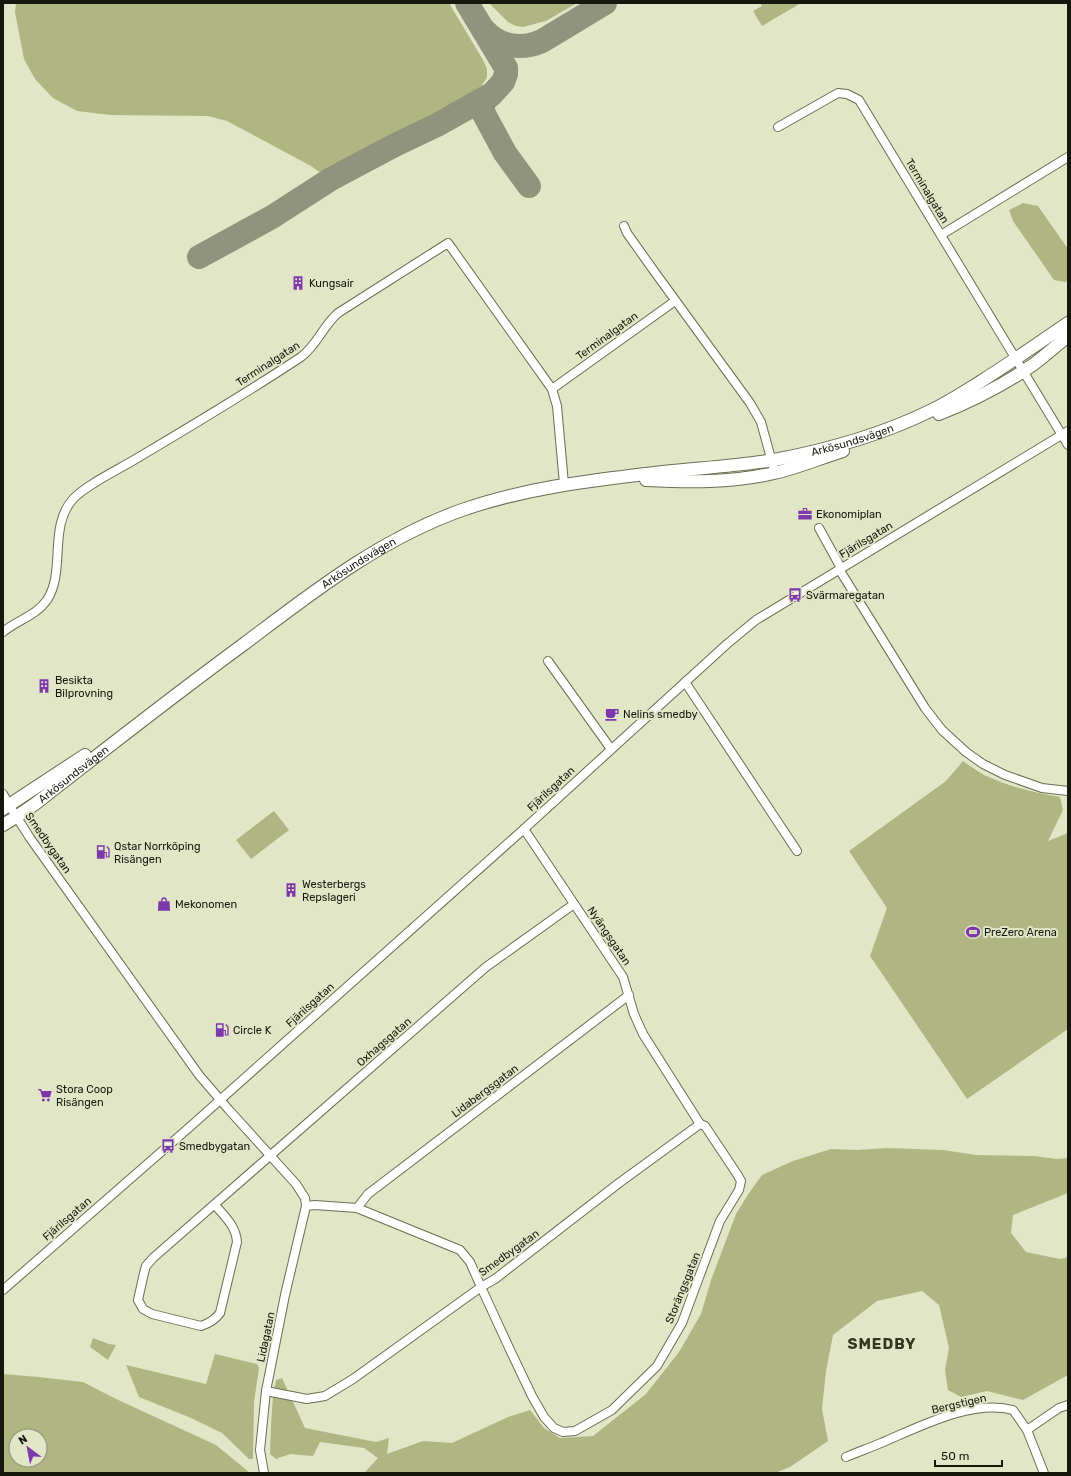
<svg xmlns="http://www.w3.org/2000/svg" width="1071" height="1476" viewBox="0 0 1071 1476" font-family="Rubik,sans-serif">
  <rect width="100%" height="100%" fill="#e1e6c7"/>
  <g fill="#b0b682" fill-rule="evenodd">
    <polygon points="16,3 449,3 483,60 487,69 487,77 481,87 431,118 324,175 311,166 227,121 208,116 110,115 77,111 53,98 35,79 24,59 15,12"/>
    <polygon points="489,3 577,3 546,21 523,27 516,26 508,22"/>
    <polygon points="760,3 801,3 762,26 753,11 762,6"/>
    <polygon points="1023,203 1038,206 1068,249 1068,281 1065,282 1054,280 1013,221 1009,210"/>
    <path d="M 963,761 C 970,766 977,771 984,775 C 1008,786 1034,793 1060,797 L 1063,810 L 1048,841 L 1068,833 L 1068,1029 L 967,1099 L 870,956 L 887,908 L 849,851 L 946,781 Z"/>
    <polygon points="274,811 289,830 251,859 236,840"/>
    <polygon points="887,1148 943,1150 976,1155 1034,1156 1057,1159 1068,1158 1068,1193 1013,1215 1011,1233 1026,1252 1060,1259 1068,1257 1068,1375 1023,1400 987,1391 961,1397 948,1390 945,1370 949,1348 939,1305 922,1291 877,1301 833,1335 826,1371 822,1409 828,1441 790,1467 775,1473 364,1473 378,1458 364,1448 320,1442 313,1456 290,1454 276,1459 270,1454 271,1424 273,1396 276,1380 282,1378 305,1428 376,1442 389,1438 387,1454 423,1441 452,1443 508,1417 530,1410 544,1428 560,1438 593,1436 646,1394 679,1352 701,1314 711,1280 736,1214 749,1193 762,1175 793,1161 831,1149 857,1150"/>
    <polygon points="93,1338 109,1344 116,1345 108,1360 90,1347"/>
    <polygon points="215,1354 257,1364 259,1368 254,1402 253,1459 249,1459 222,1433 191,1418 139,1397 126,1365 206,1384"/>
    <path d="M 3,1374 L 38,1377 L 83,1382 L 114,1398 L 216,1445 L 250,1473 L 3,1473 ZM 16,1436 L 40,1436 L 40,1460 L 16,1460 Z"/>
  </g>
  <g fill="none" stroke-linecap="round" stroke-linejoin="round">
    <g stroke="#90947d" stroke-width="24">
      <path d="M 485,31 C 500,47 522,50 542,41 L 605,3"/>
      <polyline points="490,96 486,99 482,106 484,114 505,153 529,186"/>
      <polyline points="199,257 272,217 331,179 395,145 437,125 492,94 503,82 506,74 506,68 467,3"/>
    </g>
    <defs>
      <g id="minor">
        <polyline points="778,127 838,93 847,94 859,100 1068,445"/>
        <polyline points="624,226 627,233 654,271 750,403 761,422 775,473"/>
        <polyline points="941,235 1068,157"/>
        <polyline points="552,389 675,301"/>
        <polyline points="819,528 841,568"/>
        <polyline points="839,569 925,708 942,730 966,752 983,764 1005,775 1042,788 1068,791"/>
        <path d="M 3,632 C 17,620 36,616 47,600 C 66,571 48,527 73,499 C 87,484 120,469 139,457 C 193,425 248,392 301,357 C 317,345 323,326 338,313 L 448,243 L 552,389 L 557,406 L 564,484"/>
        <polyline points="548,661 611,749"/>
        <polyline points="685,682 797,851"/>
        <polyline points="3,794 9,805 30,838 199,1075 229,1110 296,1184 305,1198 306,1206 285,1295 266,1391 260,1450 264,1473"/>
        <polyline points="524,829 623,977 634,1014 643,1034 700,1124"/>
        <path d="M 215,1205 C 225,1217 236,1226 237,1242 L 220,1313 C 215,1320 210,1323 201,1326 L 152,1314 L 143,1309 L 138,1300 L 144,1273 L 146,1266 L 153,1258 L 486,967 L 574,904"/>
        <polyline points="306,1206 315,1205 357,1208 460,1250 470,1262 481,1287 495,1279 619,1183 700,1124"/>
        <polyline points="357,1208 368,1194 629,995"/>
        <polyline points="3,1290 192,1125 524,829 727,644 756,620 1068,431"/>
        <polyline points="266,1391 307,1399 325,1396 353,1379 481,1287 511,1352 532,1396 544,1417 554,1428 563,1432 575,1431 612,1410 657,1366 682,1323 720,1221 739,1190 741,1181 737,1174 705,1126 700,1124"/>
        <polyline points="1027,1430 1059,1408 1068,1405"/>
        <path d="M 846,1457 C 858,1452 869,1448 881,1443 C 919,1427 971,1399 1013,1410 L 1027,1430 L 1044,1473"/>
      </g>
      <g id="secondary">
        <path d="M 939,414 C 972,401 1005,384 1034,364 C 1046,355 1057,345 1068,336"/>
        <path d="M 646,480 C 688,482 732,483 774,473 C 797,468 820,458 843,451"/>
        <polyline points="3,809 85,755"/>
        <path id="s1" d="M 3,825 L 16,817 L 35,804 C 104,750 173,696 244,644 C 313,592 380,539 462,510 C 528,487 595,480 663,472 C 700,468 737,466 774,460 C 827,450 881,435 930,411 C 947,403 964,392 980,382 C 1010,363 1039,343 1068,323"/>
      </g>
    </defs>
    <use href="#minor" stroke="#6a6e52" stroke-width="10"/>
    <use href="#secondary" stroke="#6a6e52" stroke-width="14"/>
    <use href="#minor" stroke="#fff" stroke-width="8"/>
    <use href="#secondary" stroke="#fff" stroke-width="12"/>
  </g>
  <defs>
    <symbol id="building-bare" viewBox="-9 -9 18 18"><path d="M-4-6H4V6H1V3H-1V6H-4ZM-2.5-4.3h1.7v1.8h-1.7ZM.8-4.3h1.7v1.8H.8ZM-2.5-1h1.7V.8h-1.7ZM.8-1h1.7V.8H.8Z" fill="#7d38ac" stroke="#e1e6c7" stroke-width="2.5" paint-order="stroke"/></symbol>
    <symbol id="office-bare" viewBox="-9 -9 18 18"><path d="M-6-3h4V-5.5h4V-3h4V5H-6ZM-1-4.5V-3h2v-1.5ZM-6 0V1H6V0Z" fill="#7d38ac" stroke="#e1e6c7" stroke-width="2.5" paint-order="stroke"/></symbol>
    <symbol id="bus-bare" viewBox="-9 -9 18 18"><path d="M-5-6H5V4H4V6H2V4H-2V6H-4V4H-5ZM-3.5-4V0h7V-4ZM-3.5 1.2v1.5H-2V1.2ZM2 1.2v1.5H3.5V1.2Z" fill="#7d38ac" stroke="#e1e6c7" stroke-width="2.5" paint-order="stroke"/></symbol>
    <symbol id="cafe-bare" viewBox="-9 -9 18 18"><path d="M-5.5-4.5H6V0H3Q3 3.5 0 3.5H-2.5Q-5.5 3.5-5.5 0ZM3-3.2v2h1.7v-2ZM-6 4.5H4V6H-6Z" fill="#7d38ac" stroke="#e1e6c7" stroke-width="2.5" paint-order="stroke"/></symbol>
    <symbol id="fuel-bare" viewBox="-9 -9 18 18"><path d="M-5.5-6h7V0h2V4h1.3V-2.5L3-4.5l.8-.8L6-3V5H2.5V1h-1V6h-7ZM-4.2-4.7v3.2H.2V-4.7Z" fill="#7d38ac" stroke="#e1e6c7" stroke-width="2.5" paint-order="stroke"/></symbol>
    <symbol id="shop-bare" viewBox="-9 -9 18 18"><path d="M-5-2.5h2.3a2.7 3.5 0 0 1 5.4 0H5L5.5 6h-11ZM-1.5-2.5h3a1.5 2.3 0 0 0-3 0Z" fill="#7d38ac" stroke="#e1e6c7" stroke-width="2.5" paint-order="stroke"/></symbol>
    <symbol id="stadium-bare" viewBox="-9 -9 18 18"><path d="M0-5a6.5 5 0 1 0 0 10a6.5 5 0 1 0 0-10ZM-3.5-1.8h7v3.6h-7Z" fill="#7d38ac" stroke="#e1e6c7" stroke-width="2.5" paint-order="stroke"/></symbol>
    <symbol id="supermarket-bare" viewBox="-9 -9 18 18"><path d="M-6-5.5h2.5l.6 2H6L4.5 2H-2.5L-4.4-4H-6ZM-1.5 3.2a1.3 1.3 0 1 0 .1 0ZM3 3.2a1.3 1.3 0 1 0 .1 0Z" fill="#7d38ac" stroke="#e1e6c7" stroke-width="2.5" paint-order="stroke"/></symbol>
  </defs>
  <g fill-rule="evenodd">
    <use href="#building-bare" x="288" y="273" width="20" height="20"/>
    <use href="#office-bare" x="795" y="504" width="20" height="20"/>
    <use href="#bus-bare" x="785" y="585" width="20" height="20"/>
    <use href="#building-bare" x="34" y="676" width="20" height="20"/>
    <use href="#cafe-bare" x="602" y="704" width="20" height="20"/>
    <use href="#fuel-bare" x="93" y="842" width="20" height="20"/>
    <use href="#building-bare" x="281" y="880" width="20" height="20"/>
    <use href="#shop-bare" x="154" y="894" width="20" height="20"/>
    <use href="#stadium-bare" x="963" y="922" width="20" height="20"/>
    <use href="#fuel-bare" x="212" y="1020" width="20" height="20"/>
    <use href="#supermarket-bare" x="35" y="1085" width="20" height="20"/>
    <use href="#bus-bare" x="158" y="1136" width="20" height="20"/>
  </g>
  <g text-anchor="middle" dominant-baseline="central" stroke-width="4" stroke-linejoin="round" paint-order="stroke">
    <g font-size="11" fill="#17180d" stroke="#e1e6c7">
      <text transform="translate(927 191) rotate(59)">Terminalgatan</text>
      <text transform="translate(607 336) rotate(-36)">Terminalgatan</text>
      <text transform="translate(268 364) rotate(-33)">Terminalgatan</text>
      <text stroke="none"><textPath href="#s1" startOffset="956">Arkösundsvägen</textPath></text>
      <text transform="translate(866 540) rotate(-31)">Fjärilsgatan</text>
      <text stroke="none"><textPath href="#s1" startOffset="442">Arkösundsvägen</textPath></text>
      <text stroke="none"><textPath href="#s1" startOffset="87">Arkösundsvägen</textPath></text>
      <text transform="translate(551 789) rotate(-43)">Fjärilsgatan</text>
      <text transform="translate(48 843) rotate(55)">Smedbygatan</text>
      <text transform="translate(609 936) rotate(56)">Nyängsgatan</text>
      <text transform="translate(310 1005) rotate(-42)">Fjärilsgatan</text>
      <text transform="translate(384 1042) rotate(-41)">Oxhagsgatan</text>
      <text transform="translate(485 1091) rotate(-37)">Lidabergsgatan</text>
      <text transform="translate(67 1219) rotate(-41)">Fjärilsgatan</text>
      <text transform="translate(509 1253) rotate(-36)">Smedbygatan</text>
      <text transform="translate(683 1288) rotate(-68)">Storängsgatan</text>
      <text transform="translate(266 1337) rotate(-78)">Lidagatan</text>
      <text transform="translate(959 1404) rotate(-13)">Bergstigen</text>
    </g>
    <g font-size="11" fill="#17180d" stroke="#e1e6c7" text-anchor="start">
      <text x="309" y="283">Kungsair</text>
      <text x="816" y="514">Ekonomiplan</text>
      <text x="806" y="595">Svärmaregatan</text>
      <text x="55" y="680">Besikta<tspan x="55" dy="13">Bilprovning</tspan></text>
      <text x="623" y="714">Nelins smedby</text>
      <text x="114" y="846">Qstar Norrköping<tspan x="114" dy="13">Risängen</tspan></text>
      <text x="302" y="884">Westerbergs<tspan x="302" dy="13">Repslageri</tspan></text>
      <text x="175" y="904">Mekonomen</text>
      <text x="984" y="932">PreZero Arena</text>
      <text x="233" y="1030">Circle K</text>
      <text x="56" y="1089">Stora Coop<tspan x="56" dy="13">Risängen</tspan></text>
      <text x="179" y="1146">Smedbygatan</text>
    </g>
    <g font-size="15" font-weight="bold" letter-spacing="1" fill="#34371e" stroke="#e1e6c7">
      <text x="882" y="1344">SMEDBY</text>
    </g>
  </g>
  <rect width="1071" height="1476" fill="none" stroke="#17180d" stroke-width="8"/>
  <g transform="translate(28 1448) rotate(328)"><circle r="19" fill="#e1e6c7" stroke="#90947d"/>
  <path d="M0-3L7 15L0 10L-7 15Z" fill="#7d38ac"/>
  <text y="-6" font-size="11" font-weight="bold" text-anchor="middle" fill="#17180d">N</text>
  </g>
  <path d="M935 1460v6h67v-6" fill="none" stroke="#17180d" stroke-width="2"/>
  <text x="941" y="1460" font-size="12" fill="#17180d" stroke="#e1e6c7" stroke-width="3" paint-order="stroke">50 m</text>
</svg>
